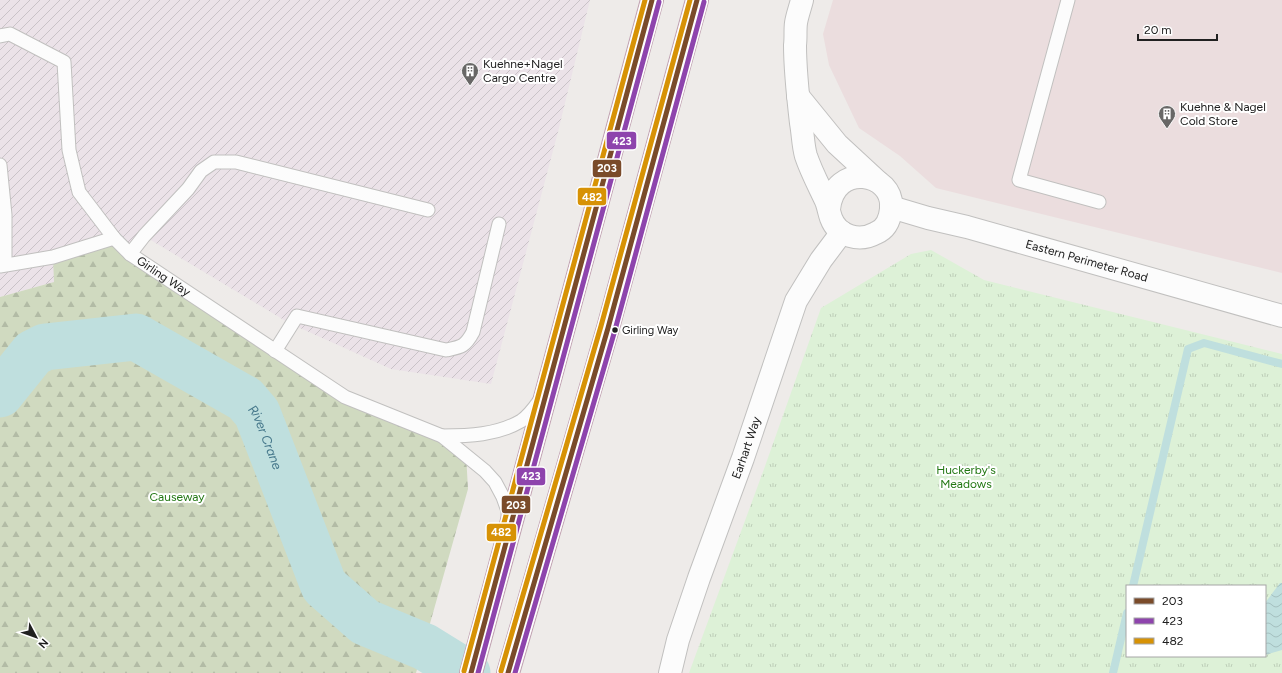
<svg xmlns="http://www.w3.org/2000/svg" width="1282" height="673" viewBox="0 0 1282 673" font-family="Figtree,sans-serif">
  <defs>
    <pattern id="industrial-furrows" width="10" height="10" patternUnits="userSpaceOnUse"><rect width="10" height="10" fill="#ebe2e8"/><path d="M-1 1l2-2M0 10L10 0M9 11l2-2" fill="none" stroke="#c9c2c7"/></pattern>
    <pattern id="forest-firs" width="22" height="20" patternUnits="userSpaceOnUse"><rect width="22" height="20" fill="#d0dac0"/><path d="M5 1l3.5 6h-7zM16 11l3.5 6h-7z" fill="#b2bba5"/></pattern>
    <pattern id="park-tufts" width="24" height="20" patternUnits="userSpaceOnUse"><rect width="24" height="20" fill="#ddf1d7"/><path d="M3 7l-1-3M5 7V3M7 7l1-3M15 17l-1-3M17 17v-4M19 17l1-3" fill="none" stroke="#bdceb8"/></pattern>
    <pattern id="water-waves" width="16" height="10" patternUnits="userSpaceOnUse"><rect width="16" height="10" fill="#bfdfde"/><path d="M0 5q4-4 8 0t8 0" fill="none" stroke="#a4bfbe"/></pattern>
  </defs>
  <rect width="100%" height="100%" fill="#eeebe9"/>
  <polygon fill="#ebddde" points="833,0 1282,0 1282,273 936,188 900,156 859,128 829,65 823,34"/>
  <polygon fill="url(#industrial-furrows)" points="0,0 590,0 558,132 491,384 391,369 289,323 144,236 130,254 54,282 0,297"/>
  <polygon fill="url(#forest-firs)" points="114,238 345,397 466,454 468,489 416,673 0,673 0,297 54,282 53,257"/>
  <path fill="url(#park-tufts)" fill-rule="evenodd" d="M 931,250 L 984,280 L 1282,354 L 1282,673 L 689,673 L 764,469 L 821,308 L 911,254 ZM 1127,586 L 1265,586 L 1265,656 L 1127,656 Z"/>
  <polygon fill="url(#water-waves)" points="1280,583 1282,583 1282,650 1265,655 1265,603"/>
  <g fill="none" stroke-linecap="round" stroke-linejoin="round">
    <g stroke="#bfdfde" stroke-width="8">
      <polyline points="1133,586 1188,349 1204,343 1282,364"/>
      <polyline points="1113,673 1127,613"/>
    </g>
    <path stroke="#bfdfde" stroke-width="47" id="s1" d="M 0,394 L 33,353 L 45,347 L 136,337 L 245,399 L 257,413 L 324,586 L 365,622 L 425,647 L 467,673"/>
    <defs>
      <g id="lane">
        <polyline points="1068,0 1019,180 1099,202"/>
        <path id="s2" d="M 0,36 L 10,34 L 64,62 L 69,150 L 79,192 L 114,238 L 130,254 L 345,397 L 442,436 L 485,471 L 495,482 L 503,497 L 508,511 L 508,520"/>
        <polyline points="0,165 5,215 5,264"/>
        <polyline points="130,254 144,236 188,189 201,171 214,162 236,162 428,210"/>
        <polyline points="0,266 53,257 114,238"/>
        <path d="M 275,351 L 297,316 L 446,350 C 461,347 465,347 473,332 L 499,224"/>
        <path d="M 442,436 C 469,436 497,435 521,421 C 529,416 535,407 540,400"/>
      </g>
      <g id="street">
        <path d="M 802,0 C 800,8 797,16 796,23 C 795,30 796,38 795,45 C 795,71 798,97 801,123 C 803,134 803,146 806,156 C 811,171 819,186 826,201 C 828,206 829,212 831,218 C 838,237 860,242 876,233 C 886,229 890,219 891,209 C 895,172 834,161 829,209"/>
        <polyline points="798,96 837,144 877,181"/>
        <path id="s3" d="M 891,207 L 928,218 L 967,227 L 1282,316"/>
        <path id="s4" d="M 670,673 L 678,640 L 699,578 L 743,458 L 796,301 L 821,260 L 842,232"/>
      </g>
      <g id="highway">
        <polyline points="471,673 652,0"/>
        <polyline points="508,673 608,328 697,0"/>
      </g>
    </defs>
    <use href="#lane" stroke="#c1c0bf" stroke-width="15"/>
    <use href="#street" stroke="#c1c0bf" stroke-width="24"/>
    <use href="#highway" stroke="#c1a2b2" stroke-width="24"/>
    <use href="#lane" stroke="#fcfcfc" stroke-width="13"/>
    <use href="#street" stroke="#fcfcfc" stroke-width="22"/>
    <use href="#highway" stroke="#eae1e4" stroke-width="22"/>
    <defs>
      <g id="bus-1">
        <polyline points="471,673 652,0"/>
        <polyline points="508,673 608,328 697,0"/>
      </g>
      <g id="bus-2">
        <polyline points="478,673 659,2"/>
        <polyline points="515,673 615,330 704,2"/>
      </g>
      <g id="bus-3">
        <polyline points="464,671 645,0"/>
        <polyline points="501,671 601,326 690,0"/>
      </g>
    </defs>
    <use href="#bus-1" stroke="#fff" stroke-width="8"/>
    <use href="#bus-2" stroke="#fff" stroke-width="8"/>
    <use href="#bus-3" stroke="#fff" stroke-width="8"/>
    <use href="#bus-1" stroke="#7a4b2a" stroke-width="5"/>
    <use href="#bus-2" stroke="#8e44ad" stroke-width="5"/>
    <use href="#bus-3" stroke="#d79205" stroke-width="5"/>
  </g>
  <defs>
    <symbol id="building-pin" viewBox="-11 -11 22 30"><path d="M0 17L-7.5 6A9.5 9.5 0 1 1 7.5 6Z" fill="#686766" stroke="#fff"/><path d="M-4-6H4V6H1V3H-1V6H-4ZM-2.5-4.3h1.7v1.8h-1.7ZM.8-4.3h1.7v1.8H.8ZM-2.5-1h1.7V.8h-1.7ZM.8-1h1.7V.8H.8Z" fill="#fff"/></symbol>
  </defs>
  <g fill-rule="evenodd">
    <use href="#building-pin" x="460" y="61" width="20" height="27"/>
    <use href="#building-pin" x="1157" y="104" width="20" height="27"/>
  </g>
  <circle fill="#202020" stroke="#fff" stroke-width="1.5" cx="615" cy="330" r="3.5"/>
  <g text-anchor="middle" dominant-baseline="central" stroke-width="4" stroke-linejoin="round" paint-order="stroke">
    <g font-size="11" fill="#202020" stroke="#fff" text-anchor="start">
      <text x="622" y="330">Girling Way</text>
    </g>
    <g font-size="12" fill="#202020" stroke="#fff" text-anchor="start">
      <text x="483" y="64">Kuehne+Nagel<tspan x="483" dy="14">Cargo Centre</tspan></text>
      <text x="1180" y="107">Kuehne &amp; Nagel<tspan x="1180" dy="14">Cold Store</tspan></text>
    </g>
    <g font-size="12" fill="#202020" stroke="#fff">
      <text stroke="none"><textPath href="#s3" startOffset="203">Eastern Perimeter Road</textPath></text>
      <text stroke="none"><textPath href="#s2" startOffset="323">Girling Way</textPath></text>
      <text stroke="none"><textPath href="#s4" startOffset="238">Earhart Way</textPath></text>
    </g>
    <g font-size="12" fill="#237814" stroke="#fff">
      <text x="966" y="470">Huckerby's<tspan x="966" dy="14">Meadows</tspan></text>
      <text x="177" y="497">Causeway</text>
    </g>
    <g font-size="13" font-style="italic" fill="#46788b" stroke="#fff">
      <text stroke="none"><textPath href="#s1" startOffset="327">River Crane</textPath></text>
    </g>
  </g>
  <g stroke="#fff" stroke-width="1.5">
    <rect x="606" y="131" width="31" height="19" rx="4" fill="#8e44ad"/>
    <rect x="592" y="159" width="30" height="19" rx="4" fill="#7a4b2a"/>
    <rect x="577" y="187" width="30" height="19" rx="4" fill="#d79205"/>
    <rect x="516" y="467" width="30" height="19" rx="4" fill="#8e44ad"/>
    <rect x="501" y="495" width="30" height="19" rx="4" fill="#7a4b2a"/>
    <rect x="486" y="523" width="31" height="19" rx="4" fill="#d79205"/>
  </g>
  <g font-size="11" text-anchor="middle" font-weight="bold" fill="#fff">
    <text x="622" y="145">423</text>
    <text x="607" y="172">203</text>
    <text x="592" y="201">482</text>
    <text x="531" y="480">423</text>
    <text x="516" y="509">203</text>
    <text x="501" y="536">482</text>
  </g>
  <rect x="1126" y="585" width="140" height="72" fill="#ffffff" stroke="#a6a6a6"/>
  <rect x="1134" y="598" width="20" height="6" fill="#7a4b2a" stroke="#a6a6a6"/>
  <text x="1162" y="605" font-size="12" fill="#202020">203</text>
  <rect x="1134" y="618" width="20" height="6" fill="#8e44ad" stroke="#a6a6a6"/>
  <text x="1162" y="625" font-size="12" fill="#202020">423</text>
  <rect x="1134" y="638" width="20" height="6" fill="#d79205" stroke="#a6a6a6"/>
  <text x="1162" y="645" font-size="12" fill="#202020">482</text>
  <g transform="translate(36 637) rotate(131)" stroke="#ffffff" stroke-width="3" paint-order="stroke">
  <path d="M0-3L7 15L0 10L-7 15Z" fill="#202020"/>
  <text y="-6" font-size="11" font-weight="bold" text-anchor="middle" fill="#202020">N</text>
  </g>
  <path d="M1138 34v6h79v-6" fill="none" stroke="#202020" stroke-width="2"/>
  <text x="1144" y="34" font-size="12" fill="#202020" stroke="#ffffff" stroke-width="3" paint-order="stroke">20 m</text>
</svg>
